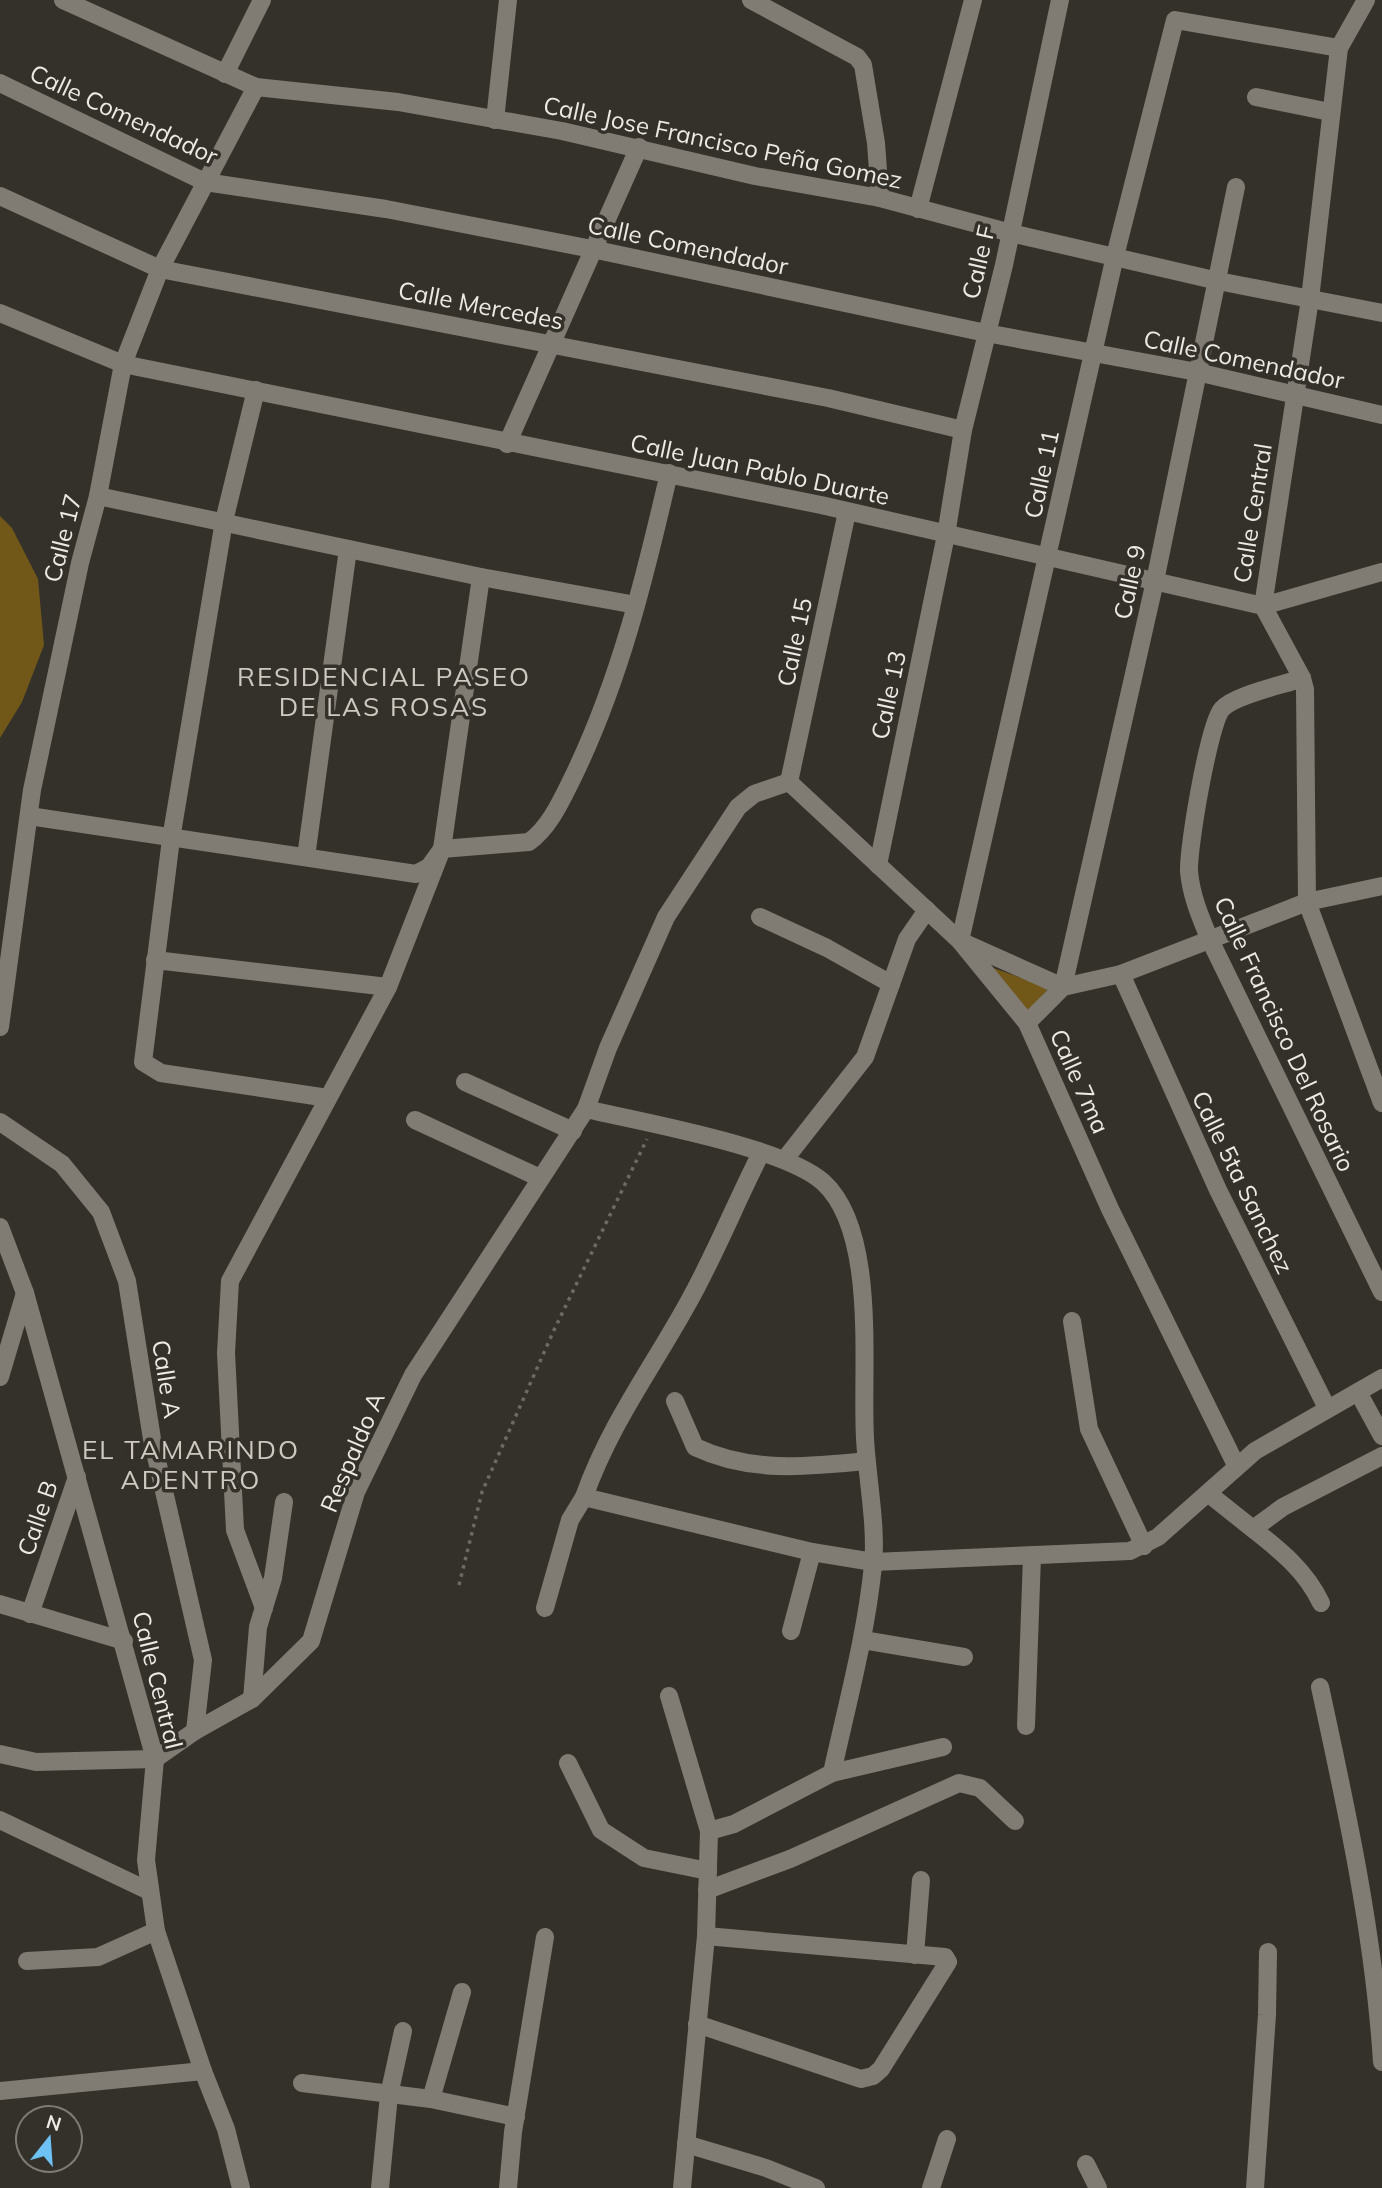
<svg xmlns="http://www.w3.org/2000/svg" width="1382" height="2188" viewBox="0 0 1382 2188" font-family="Mulish,sans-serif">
  <rect width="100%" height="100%" fill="#34312a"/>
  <g fill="#725818">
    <polygon points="0,516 12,528 38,579 44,645 22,702 0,738"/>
    <polygon points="985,965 1049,988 1028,1011"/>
  </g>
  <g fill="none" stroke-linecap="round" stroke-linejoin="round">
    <polyline stroke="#6d6a64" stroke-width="3.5" stroke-dasharray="3.5 5" stroke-linecap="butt" points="459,1585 482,1492 554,1330 647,1139"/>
    <g stroke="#807c74" stroke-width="18">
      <polyline points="63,0 256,87 398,102 562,131 755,176 880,198 1011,233 1218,281 1382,313"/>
      <polyline points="751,0 857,57 863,65 876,143 880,198"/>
      <polyline points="1366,0 1339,48 1310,299 1263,606 1302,678 1305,689 1307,902 1382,1103"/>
      <polyline points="225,74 262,0"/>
      <polyline points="0,83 205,182 386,209 592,249 986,333 1197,372 1382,415"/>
      <polyline points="1256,97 1330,112"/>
      <polyline points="495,120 508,0"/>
      <polyline points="1236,187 1155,581 1063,987 960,941 1115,256 1175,20 1339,48"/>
      <polyline points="0,196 160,269 828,398 963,430"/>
      <polyline points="918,209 973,0"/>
      <polyline points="0,313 123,364 821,505 1263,606 1382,572"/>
      <polyline points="256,390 224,521 171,839 143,1062 161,1073 328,1098"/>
      <polyline points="507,444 639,147"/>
      <polyline points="98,496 481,577 636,605"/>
      <path d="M 1302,678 C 1284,685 1234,695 1222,709 C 1209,723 1188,848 1189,871 C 1191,895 1200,916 1209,938 L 1382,1292"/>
      <polyline points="789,782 960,941 1027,1023 1110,1209 1236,1465"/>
      <polyline points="789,782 847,512"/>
      <path d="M 29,816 L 416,874 L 429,867 L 442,849 L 529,842 C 550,827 562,799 573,777 C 620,680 645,577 669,473"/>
      <polyline points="306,857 348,549"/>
      <polyline points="878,865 946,535 963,430 1004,265 1060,0"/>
      <polyline points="760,917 827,948 891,984 907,939 927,910"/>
      <polyline points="155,960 388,987"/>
      <polyline points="1121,974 1218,1190 1327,1408"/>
      <polyline points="1027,1023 1063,987 1121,974 1307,902 1382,886"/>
      <polyline points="0,1027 32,790 80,563 98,496 123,364 160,269 256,87"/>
      <polyline points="465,1082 573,1131"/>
      <path d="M 586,1109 C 642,1122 784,1147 823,1182 C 878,1232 861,1369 865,1438 C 867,1478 877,1526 873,1565 C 866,1636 847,1704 832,1773 L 734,1824 L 709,1831 L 706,1936 L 682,2188"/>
      <polyline points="415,1120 540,1178"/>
      <polyline points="0,1122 62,1164 101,1212 127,1281 152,1439 203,1660 195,1731"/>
      <polyline points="785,1159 865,1057 891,984"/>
      <polyline points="0,1227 25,1293 155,1759 146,1860 156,1931 203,2071 226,2129 241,2188"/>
      <polyline points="1072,1321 1089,1429 1144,1546"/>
      <polyline points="0,1377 25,1293"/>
      <polyline points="1358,1392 1382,1436"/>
      <path d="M 675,1401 L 695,1447 C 750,1473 807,1467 866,1461"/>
      <polyline points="1209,1494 1253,1529 1283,1507 1382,1456"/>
      <path d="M 584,1497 C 610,1424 651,1370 688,1303 C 715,1255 736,1202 761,1153"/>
      <path d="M 1253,1529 C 1281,1551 1306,1571 1321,1603"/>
      <polyline points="0,1604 124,1641"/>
      <polyline points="264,1608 235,1530 226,1353 230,1281 388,987 442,849 481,577"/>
      <polyline points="545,1608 570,1520 584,1497 812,1552"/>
      <polyline points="30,1614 77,1477"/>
      <polyline points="791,1631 812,1552 873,1562 1130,1551 1158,1537 1255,1451 1382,1378"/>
      <polyline points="863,1640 964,1657"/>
      <path d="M 1320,1687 C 1347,1811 1374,1935 1382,2062"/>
      <polyline points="669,1696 709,1831"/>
      <polyline points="252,1699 258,1627 273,1578 284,1502"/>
      <polyline points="1026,1726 1032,1556"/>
      <polyline points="0,1754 36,1762 155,1759 195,1731 252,1699 311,1641 356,1492 413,1375 586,1109 608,1048 666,917 738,807 754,794 789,782"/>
      <polyline points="568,1763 601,1830 644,1858 708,1871"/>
      <polyline points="832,1773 943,1747"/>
      <polyline points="0,1820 149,1891"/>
      <polyline points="707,1890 790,1859 959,1783 980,1788 1015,1821"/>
      <polyline points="915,1955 921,1880"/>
      <polyline points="27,1961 98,1957 156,1931"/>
      <polyline points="697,2024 861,2079 873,2076 881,2069 948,1962 945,1957 706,1936"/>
      <polyline points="302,2083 431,2099 516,2117"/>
      <polyline points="0,2091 203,2071"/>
      <polyline points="431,2099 462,1992"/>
      <polyline points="686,2144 766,2168 816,2188"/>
      <polyline points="1086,2164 1098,2188"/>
      <polyline points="380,2188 389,2095 403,2031"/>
      <polyline points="508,2188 513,2132 545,1937"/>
      <polyline points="931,2188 947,2139"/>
      <polyline points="1255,2188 1267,2015 1268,1952"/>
    </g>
  </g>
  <g text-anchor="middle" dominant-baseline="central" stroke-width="7" stroke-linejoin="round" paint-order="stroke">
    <g font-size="24" fill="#eceae5" stroke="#34312a">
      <text transform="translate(124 114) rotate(25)">Calle Comendador</text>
      <text transform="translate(723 142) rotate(12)">Calle Jose Francisco Peña Gomez</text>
      <text transform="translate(688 245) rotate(12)">Calle Comendador</text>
      <text transform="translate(978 262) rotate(-77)">Calle F</text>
      <text transform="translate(481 305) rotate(11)">Calle Mercedes</text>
      <text transform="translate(1244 359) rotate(12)">Calle Comendador</text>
      <text transform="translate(760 469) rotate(12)">Calle Juan Pablo Duarte</text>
      <text transform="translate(1041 474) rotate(-78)">Calle 11</text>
      <text transform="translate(1252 513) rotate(-81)">Calle Central</text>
      <text transform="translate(62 538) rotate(-76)">Calle 17</text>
      <text transform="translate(1129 582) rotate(-78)">Calle 9</text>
      <text transform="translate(794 642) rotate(-78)">Calle 15</text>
      <text transform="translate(888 695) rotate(-78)">Calle 13</text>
      <text transform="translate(1285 1034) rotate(65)">Calle Francisco Del Rosario</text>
      <text transform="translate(1080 1081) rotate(66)">Calle 7ma</text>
      <text transform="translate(1243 1182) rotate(64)">Calle 5ta Sanchez</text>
      <text transform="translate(167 1379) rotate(81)">Calle A</text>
      <text transform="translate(352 1452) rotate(-67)">Respaldo A</text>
      <text transform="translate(37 1518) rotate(-71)">Calle B</text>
      <text transform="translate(158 1680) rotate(76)">Calle Central</text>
    </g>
    <g font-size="26" letter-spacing="2" fill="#cdc9c0" stroke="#34312a">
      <text x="384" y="676">RESIDENCIAL PASEO<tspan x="384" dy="30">DE LAS ROSAS</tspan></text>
      <text x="191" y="1449">EL TAMARINDO<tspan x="191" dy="30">ADENTRO</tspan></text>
    </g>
  </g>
  <g transform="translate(49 2139) rotate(17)"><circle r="33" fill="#34312a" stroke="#7e7b75" stroke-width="2"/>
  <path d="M0-5L12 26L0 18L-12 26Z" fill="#6dc2f3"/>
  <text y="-10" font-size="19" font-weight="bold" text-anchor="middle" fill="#eceae5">N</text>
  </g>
</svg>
